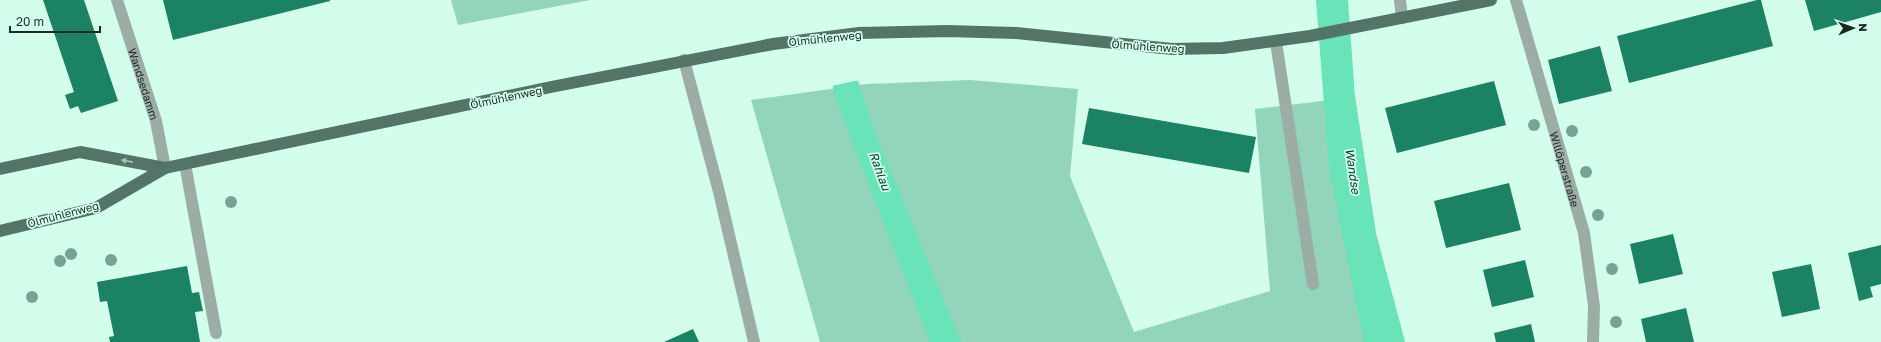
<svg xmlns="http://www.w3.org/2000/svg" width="1881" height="342" viewBox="0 0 1881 342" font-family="'Golos Text',sans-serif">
  <rect width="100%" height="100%" fill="#d4feec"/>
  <g fill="#92d5ba">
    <polygon points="451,0 590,0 458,25"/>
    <polygon points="970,80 1078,89 1070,176 1134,332 1270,291 1255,109 1355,97 1376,234 1405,342 820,342 751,100 867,84"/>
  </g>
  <g fill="#69e4b9">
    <polygon points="810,0 832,0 875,133 961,342 930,342 837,103"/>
    <polygon points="1316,0 1348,0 1355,97 1376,234 1405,342 1364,342 1329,169"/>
  </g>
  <polygon fill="#d4feec" points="808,0 834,0 860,80 831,86"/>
  <g fill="#1b8263">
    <polygon points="43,0 84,0 118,101 81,113 78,106 70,109 65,95 74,92"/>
    <polygon points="163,0 330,0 330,1 173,40"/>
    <polygon points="1757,0 1761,0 1773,46 1629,83 1617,36"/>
    <polygon points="1805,0 1881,0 1881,12 1814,31"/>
    <polygon points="1600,46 1612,91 1559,104 1548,60"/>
    <polygon points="1494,81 1506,125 1397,153 1385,108"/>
    <polygon points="1089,108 1256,137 1249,173 1082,144"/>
    <polygon points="1509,183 1521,230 1446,248 1434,201"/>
    <polygon points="1673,234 1683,274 1639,284 1630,244"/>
    <polygon points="1881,245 1881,284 1870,287 1873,297 1859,301 1848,253"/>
    <polygon points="1525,260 1534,297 1492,307 1483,270"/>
    <polygon points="1811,264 1820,309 1782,317 1772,272"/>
    <polygon points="187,266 192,293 199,292 203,311 195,312 200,342 110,342 109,337 114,336 107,301 100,302 97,282"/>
    <polygon points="1686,308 1694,342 1646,342 1641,319"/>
    <polygon points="1531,324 1535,342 1496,342 1494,333"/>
    <polygon points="693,329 699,342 664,342"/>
  </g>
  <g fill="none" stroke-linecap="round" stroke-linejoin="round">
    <g stroke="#9cada6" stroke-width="12">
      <path id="s1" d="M 117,0 L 156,121 L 165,168"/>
      <polyline points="1400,0 1402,18"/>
      <path id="s2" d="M 1516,0 L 1584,233 L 1594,306 L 1593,342"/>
      <polyline points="1276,42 1313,284"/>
      <polyline points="684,60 719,192 754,342"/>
      <polyline points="185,164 216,333"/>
    </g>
    <g stroke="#537466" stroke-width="12">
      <polyline points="0,169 80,152 165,168"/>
      <polyline points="0,231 96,208 165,168 551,87 773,44 859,33 947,31 1016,33 1172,49 1223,48 1310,36 1491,0"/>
    </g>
  </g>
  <g fill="#75a492">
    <circle cx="1534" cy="125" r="6"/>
    <circle cx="1572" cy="131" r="6"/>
    <circle cx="1586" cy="172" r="6"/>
    <circle cx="231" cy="202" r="6"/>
    <circle cx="1598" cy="215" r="6"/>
    <circle cx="71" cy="254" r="6"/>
    <circle cx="111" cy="260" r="6"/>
    <circle cx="60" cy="261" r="6"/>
    <circle cx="1612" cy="269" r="6"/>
    <circle cx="32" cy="297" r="6"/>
    <circle cx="1616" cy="322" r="6"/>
  </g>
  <defs><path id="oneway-solid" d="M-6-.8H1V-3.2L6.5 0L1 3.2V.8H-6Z"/></defs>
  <use fill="#a0c7b6" href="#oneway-solid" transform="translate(127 161) rotate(-169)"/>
  <g text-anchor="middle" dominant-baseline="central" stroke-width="3.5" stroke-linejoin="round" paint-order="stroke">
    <g font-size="11" fill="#1a2a23" stroke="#d4feec">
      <text transform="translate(825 38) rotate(-6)">Ölmühlenweg</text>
      <text transform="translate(1148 46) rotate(4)">Ölmühlenweg</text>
      <text stroke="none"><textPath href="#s1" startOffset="88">Wandsedamm</textPath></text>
      <text transform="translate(506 97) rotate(-12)">Ölmühlenweg</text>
      <text stroke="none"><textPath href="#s2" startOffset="176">Willöperstraße</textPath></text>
      <text transform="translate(63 214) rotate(-15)">Ölmühlenweg</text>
    </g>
    <g font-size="12" font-style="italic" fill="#023c2b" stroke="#d4feec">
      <text transform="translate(880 171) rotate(70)">Rahlau</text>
      <text transform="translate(1353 171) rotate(82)">Wandse</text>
    </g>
  </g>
  <g transform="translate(1853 28) rotate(88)" stroke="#d4feec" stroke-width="3" paint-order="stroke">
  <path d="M0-3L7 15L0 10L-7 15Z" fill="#1a2a23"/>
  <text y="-6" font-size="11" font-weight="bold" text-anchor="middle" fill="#1a2a23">N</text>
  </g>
  <path d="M10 26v6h90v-6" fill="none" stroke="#1a2a23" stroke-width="2"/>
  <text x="16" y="26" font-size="12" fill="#1a2a23" stroke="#d4feec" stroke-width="3" paint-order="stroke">20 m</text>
</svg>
